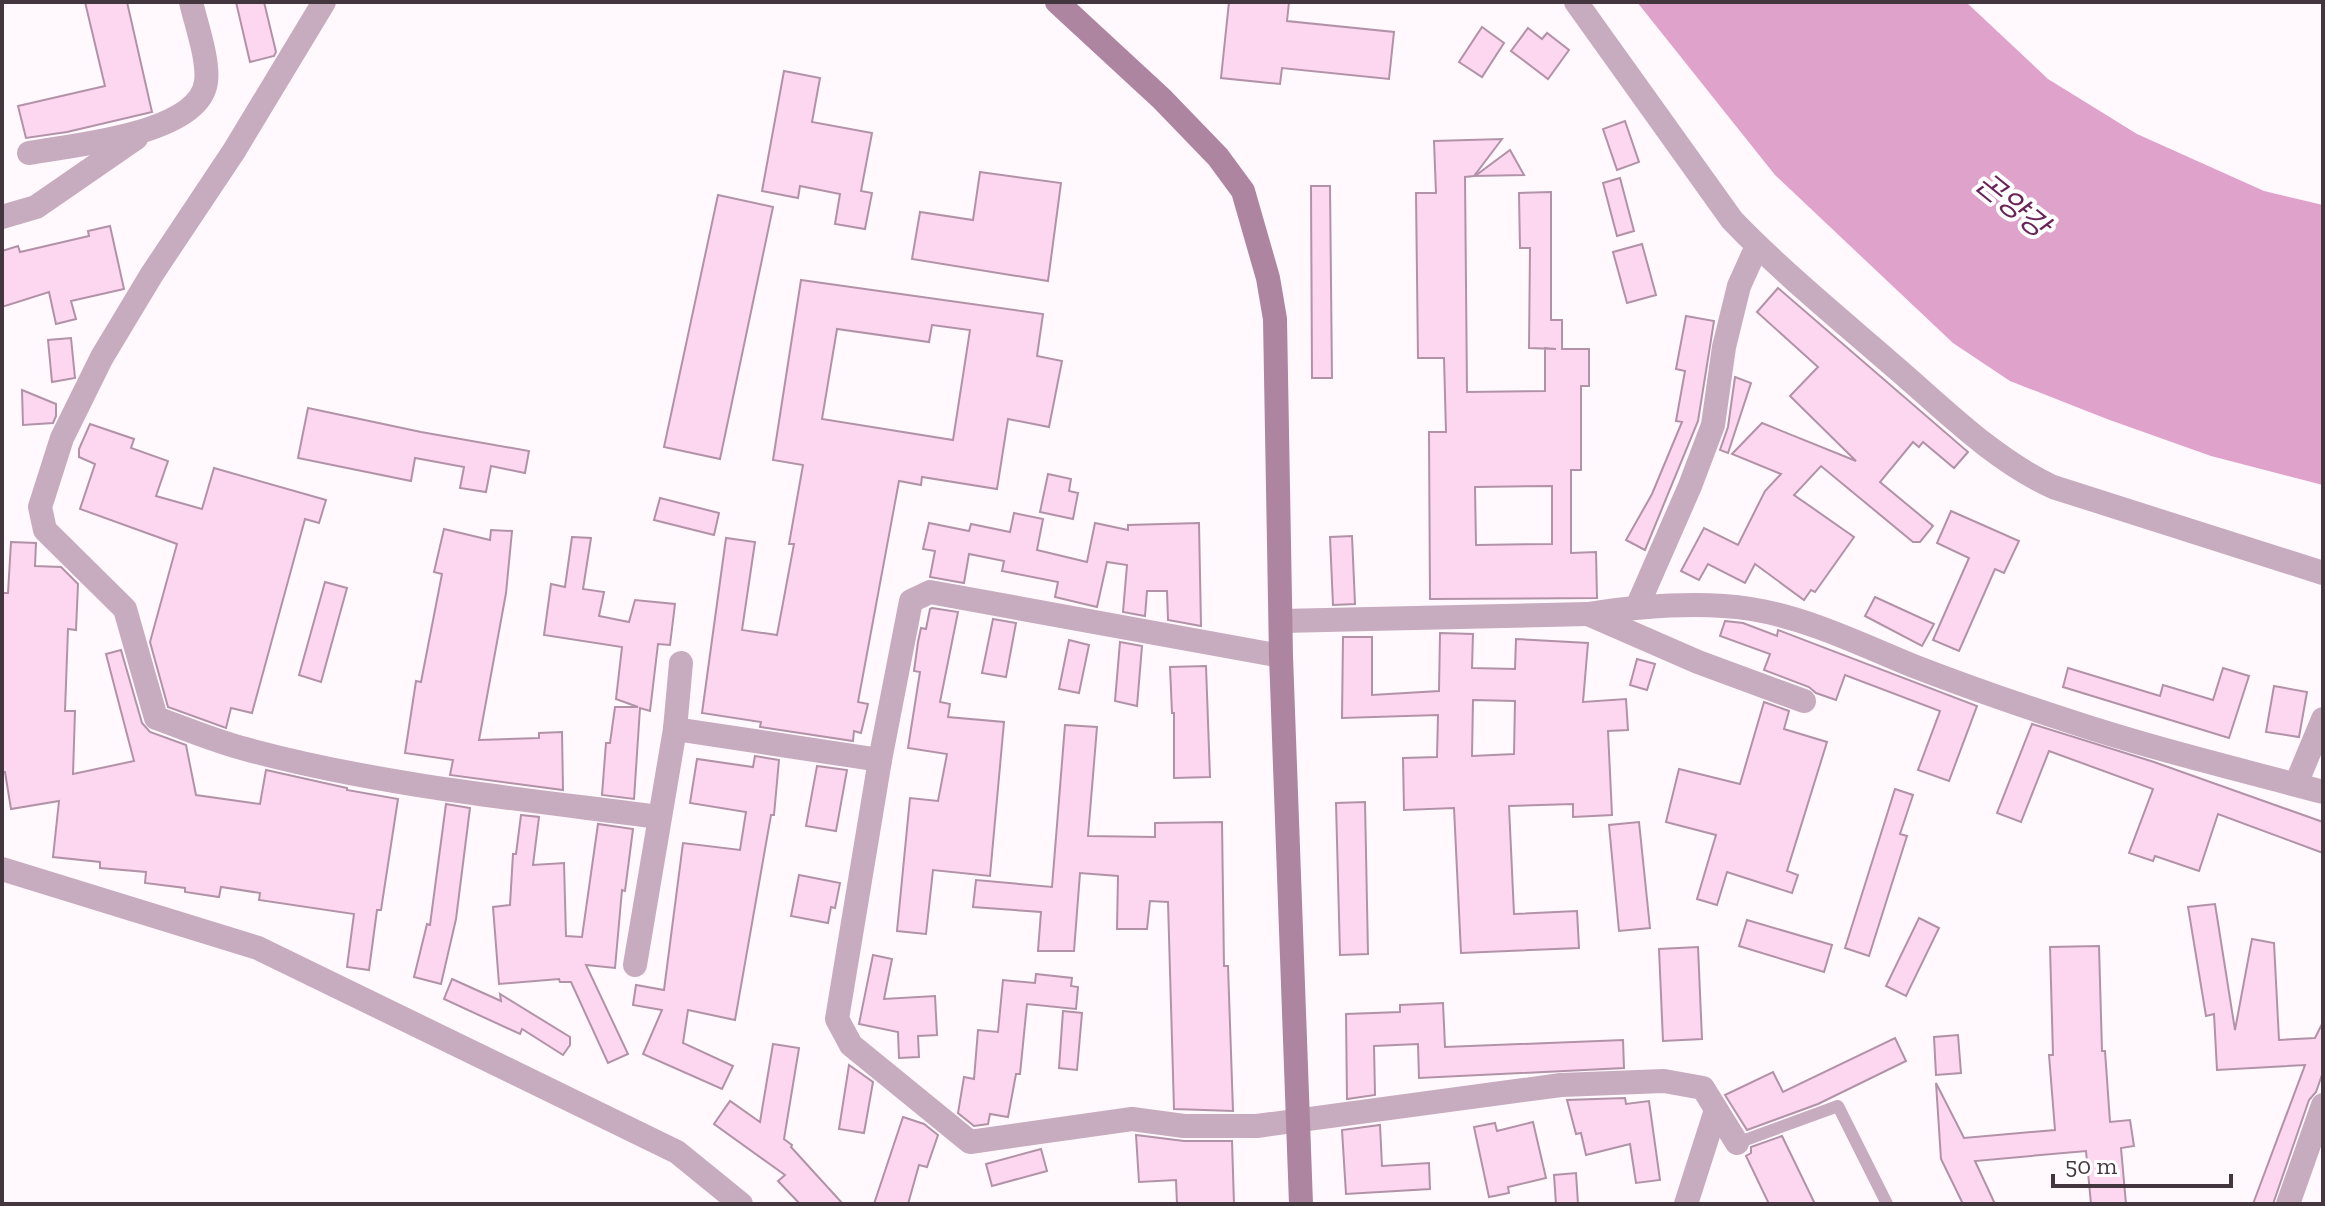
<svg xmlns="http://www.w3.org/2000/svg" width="2325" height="1206" viewBox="0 0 2325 1206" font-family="'Zilla Slab','Noto Sans KR',serif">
  <rect width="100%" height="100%" fill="#fff8fd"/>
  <polygon fill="#dfa2cb" points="1637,2 1966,2 2048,79 2137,134 2264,191 2323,205 2323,485 2211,456 2107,419 2010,381 1953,343 1775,175"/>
  <g fill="#fdd7f0" stroke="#b292a7" stroke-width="2" fill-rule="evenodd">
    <polygon points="85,2 127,2 152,112 67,132 26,138 18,106 105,86"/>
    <polygon points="236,2 264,2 276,52 274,56 250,62"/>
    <polygon points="1229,2 1289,2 1287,21 1394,32 1389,79 1282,68 1280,84 1221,78"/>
    <polygon points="1482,27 1504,43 1482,77 1459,62"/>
    <polygon points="1528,28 1542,39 1547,33 1569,50 1548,79 1511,51"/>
    <polygon points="784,71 820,78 812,122 872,133 861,191 872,193 865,229 835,224 840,194 800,186 798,198 762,191"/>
    <polygon points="1625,121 1639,162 1617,170 1603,129"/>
    <path d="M 1502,139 L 1474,176 L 1465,177 L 1467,392 L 1545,391 L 1545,348 L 1556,349 L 1529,348 L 1530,248 L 1520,248 L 1519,193 L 1551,192 L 1551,320 L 1562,320 L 1562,349 L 1589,349 L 1589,386 L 1581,386 L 1581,470 L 1571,470 L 1571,553 L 1596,552 L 1597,598 L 1430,599 L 1429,432 L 1446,432 L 1444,358 L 1418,358 L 1416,193 L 1436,193 L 1434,141 ZM 1552,486 L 1552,544 L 1476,545 L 1475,487 Z"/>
    <polygon points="1510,150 1524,175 1475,176"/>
    <polygon points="980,172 1061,183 1048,281 912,259 920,212 973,220"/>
    <polygon points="1620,178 1634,231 1617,236 1603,183"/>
    <polygon points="1311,186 1330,186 1332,378 1312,378"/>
    <polygon points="718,195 773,207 720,459 664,447"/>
    <polygon points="110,226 124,289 71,301 76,319 56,324 49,292 2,307 2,251 18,246 20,252 89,236 88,231"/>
    <polygon points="1642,244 1656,295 1627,303 1613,252"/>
    <path d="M 801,280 L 1043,314 L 1037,356 L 1062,361 L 1049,427 L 1008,419 L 997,489 L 922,477 L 921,485 L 899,481 L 858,702 L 868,704 L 861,733 L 854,731 L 853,741 L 760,727 L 761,722 L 702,713 L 726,538 L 755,542 L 742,630 L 777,635 L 794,544 L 789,544 L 803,465 L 773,460 ZM 932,325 L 970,330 L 953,440 L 822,419 L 837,329 L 929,342 Z"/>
    <polygon points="1778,288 1968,452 1954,468 1923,442 1919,447 1913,442 1880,482 1933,526 1920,542 1913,542 1821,466 1794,495 1854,537 1815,592 1811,590 1804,600 1755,564 1745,583 1708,564 1699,580 1681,571 1704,528 1738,545 1765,491 1781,474 1732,454 1762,423 1856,461 1790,396 1818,367 1757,312"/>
    <polygon points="1686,316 1714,321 1698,421 1645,550 1626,540 1652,494 1682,422 1676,421 1685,371 1676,369"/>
    <polygon points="71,338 75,378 52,382 48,340"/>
    <polygon points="1735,377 1751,383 1728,453 1720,450 1728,427"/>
    <polygon points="22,390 56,404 56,416 53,423 23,425"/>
    <polygon points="308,408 421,432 529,451 525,473 491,466 486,492 460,488 464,467 415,458 411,481 298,458"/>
    <polygon points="90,424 134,439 131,448 168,461 156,496 202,509 214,468 326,500 319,523 305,519 252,713 231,708 226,728 168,707 150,642 177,544 80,509 95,464 79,457 79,449"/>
    <polygon points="1048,474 1071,479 1069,491 1078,493 1073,519 1040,512"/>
    <polygon points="660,498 719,513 714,535 654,520"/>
    <polygon points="1951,511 2019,541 2004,573 1995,569 1959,651 1933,640 1969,558 1937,543"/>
    <polygon points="1014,513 1043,519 1037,550 1087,562 1095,523 1128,530 1128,525 1199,523 1201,626 1168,620 1167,591 1147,591 1145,616 1123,612 1127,565 1107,562 1097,607 1055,597 1058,582 1002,571 1004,561 969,554 964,583 930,577 935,551 923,549 929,523 969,531 971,524 1010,532"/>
    <polygon points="444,529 490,540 491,530 512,531 506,593 479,740 539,738 539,733 562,732 563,790 450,775 453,760 405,753 416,681 421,682 442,574 434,572"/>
    <polygon points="1352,536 1355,604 1333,605 1330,537"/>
    <polygon points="572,537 591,538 583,589 604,592 599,616 629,622 635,600 675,604 670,645 658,644 650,711 640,708 634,799 602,795 606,743 610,743 615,707 638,707 616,699 622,647 544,635 551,584 565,587"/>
    <polygon points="11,542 36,543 35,566 61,567 78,584 76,630 68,629 65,711 75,711 73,774 134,761 106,654 121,650 142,723 150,732 186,745 196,795 260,804 266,770 347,788 347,790 398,799 381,910 377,910 369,970 347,967 354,914 259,900 260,893 221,887 219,897 185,892 185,888 145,883 146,872 100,868 100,862 53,857 59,801 11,809 5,772 2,772 2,593 8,593"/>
    <polygon points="325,582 347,588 321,682 299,675"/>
    <polygon points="1875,597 1934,624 1922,646 1865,616"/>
    <polygon points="932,608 958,612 940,702 950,704 948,717 1004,722 990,876 933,870 926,934 897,931 910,798 938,801 947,754 908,748 920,672 914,671 918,642 921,628 926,629 930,609"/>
    <polygon points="993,619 1016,623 1006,677 982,673"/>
    <polygon points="1725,621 1743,623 1777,636 1778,630 1977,706 1949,781 1918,770 1940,711 1845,675 1836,700 1816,693 1809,687 1764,670 1770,654 1720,636"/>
    <path d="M 1440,633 L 1473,634 L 1472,668 L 1515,669 L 1516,639 L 1588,643 L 1583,702 L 1626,699 L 1628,730 L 1608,731 L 1612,815 L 1573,817 L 1573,804 L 1509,806 L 1514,914 L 1577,911 L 1579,948 L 1461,953 L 1454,808 L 1404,810 L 1403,758 L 1437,757 L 1438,715 L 1342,718 L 1343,637 L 1372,637 L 1372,695 L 1439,691 ZM 1473,700 L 1515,701 L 1514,754 L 1472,756 Z"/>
    <polygon points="1069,640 1089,645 1079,693 1059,689"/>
    <polygon points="1120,642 1142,646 1137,706 1115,701"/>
    <polygon points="1637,659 1655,664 1647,690 1630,685"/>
    <polygon points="1206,666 1210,777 1174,778 1174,713 1172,713 1170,667"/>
    <polygon points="2068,668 2160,696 2163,685 2213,700 2223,668 2249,676 2229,738 2063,687"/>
    <polygon points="2274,686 2307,692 2299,737 2266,732"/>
    <polygon points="1764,702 1789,711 1784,729 1827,742 1787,871 1798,875 1792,893 1727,872 1717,905 1697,899 1716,835 1666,822 1679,769 1740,784"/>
    <polygon points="2032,724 2154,762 2323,822 2323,853 2218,814 2199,871 2155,856 2153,861 2129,853 2153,789 2049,751 2021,822 1997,813"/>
    <polygon points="1065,725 1097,727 1088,836 1155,837 1155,823 1222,822 1224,966 1228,966 1233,1111 1174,1109 1168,902 1150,901 1147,929 1117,929 1118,876 1080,873 1074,951 1038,951 1041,912 973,907 976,880 1052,887"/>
    <polygon points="755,756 779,760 774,815 771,815 735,1020 688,1010 683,1043 733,1066 722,1089 643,1054 662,1010 633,1005 636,985 664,990 683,843 740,850 746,812 690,803 697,759 753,767"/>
    <polygon points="817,766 847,770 836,831 806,826"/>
    <polygon points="1895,789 1913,795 1900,834 1907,836 1869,956 1845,948"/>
    <polygon points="1365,802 1368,954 1340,955 1336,803"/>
    <polygon points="446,804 470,808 456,919 441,984 414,977 427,924 430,925"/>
    <polygon points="521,815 539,817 533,865 564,863 566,936 582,937 598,824 633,829 625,891 622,890 615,968 586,965 628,1054 608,1063 571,982 560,982 559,979 499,984 493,907 510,905 513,854 516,854"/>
    <polygon points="1639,822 1650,928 1619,931 1609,825"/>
    <polygon points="799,875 840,883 835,908 831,907 828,923 791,916"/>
    <polygon points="2215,904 2235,1030 2252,939 2274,943 2279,1040 2315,1038 2323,1022 2323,1072 2316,1092 2309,1100 2273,1204 2253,1204 2305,1065 2217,1070 2214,1014 2206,1016 2188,907"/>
    <polygon points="1919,918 1939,928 1906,996 1886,986"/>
    <polygon points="1747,920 1832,945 1824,972 1739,946"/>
    <polygon points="2099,946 2102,1051 2105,1051 2110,1122 2130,1120 2134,1146 2121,1148 2126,1204 2091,1204 2086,1151 1975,1161 1995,1204 1963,1204 1941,1159 1936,1083 1964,1138 2055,1130 2049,1055 2053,1055 2050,947"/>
    <polygon points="1698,947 1702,1039 1663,1041 1659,949"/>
    <polygon points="873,955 892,959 884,999 935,996 937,1035 918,1036 919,1057 899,1058 898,1032 859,1024"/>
    <polygon points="1036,974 1072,978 1071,986 1078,987 1076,1009 1027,1004 1020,1074 1016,1074 1008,1117 990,1114 988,1124 974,1126 958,1113 964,1077 974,1079 978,1030 998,1032 1003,980 1035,983"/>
    <polygon points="452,979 501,1001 500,994 570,1037 570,1045 563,1055 522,1029 520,1034 444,999"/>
    <polygon points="1443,1003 1445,1047 1623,1040 1624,1068 1419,1078 1418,1044 1374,1046 1375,1095 1347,1099 1346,1014 1400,1012 1400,1005"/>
    <polygon points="1063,1011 1082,1013 1077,1070 1059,1068"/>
    <polygon points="1958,1035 1961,1073 1936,1075 1934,1037"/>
    <polygon points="1895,1038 1906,1061 1818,1104 1747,1130 1725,1095 1773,1072 1783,1092"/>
    <polygon points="773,1044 799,1048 784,1139 792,1145 791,1147 843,1204 800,1204 778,1181 785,1175 714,1124 730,1101 760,1122"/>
    <polygon points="849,1065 873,1082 864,1133 839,1129"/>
    <polygon points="1625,1098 1626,1104 1649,1101 1660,1180 1636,1183 1630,1144 1586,1155 1581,1133 1576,1134 1567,1100"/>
    <polygon points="903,1117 924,1124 938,1135 927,1167 919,1165 908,1204 874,1204"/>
    <polygon points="1533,1122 1546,1178 1508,1187 1509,1193 1489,1197 1474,1127 1495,1123 1497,1131"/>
    <polygon points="1380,1125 1382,1166 1429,1163 1430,1189 1346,1194 1342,1130"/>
    <polygon points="1136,1135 1184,1141 1232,1141 1234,1204 1177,1204 1176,1180 1139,1182"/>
    <polygon points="1782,1136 1815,1204 1769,1204 1746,1156 1751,1153 1751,1147"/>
    <polygon points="1041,1149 1047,1171 992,1186 986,1164"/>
    <polygon points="1576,1173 1578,1204 1556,1204 1554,1175"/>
  </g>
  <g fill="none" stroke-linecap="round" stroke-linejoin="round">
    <polyline stroke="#c7abbe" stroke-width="12" points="1737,1143 1838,1106 1887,1204"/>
    <g stroke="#c7abbe" stroke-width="24">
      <path d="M 324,2 L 234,151 L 152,274 L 102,357 L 62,438 L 40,507 L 45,530 L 125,609 L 156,718 C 187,729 217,742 249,750 C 383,786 522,799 659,817"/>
      <path d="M 1576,2 L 1732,220 C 1783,273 1841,320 1896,368 C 1946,411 1993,459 2053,487 L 2323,573"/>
      <path d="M 29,153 C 71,145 199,135 206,82 C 209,60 196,24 191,2"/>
      <polyline points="2,217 36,207 136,138"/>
      <polyline points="1637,607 1690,486 1713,425 1724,347 1739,286 1757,246"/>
      <polyline points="1588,614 1698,662 1804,701"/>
      <path d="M 1281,621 L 1588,614 C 1641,606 1698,601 1751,609 C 1807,618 1860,644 1911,665 C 1962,685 2014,703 2066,720 C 2150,748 2237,769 2323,792"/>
      <polyline points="1281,656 930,592 911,601 880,760 837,1019 851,1045 970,1142 1132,1119 1184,1126 1257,1126 1561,1085 1664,1081 1703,1088 1737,1143"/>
      <polyline points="675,729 880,760"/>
      <polyline points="2296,784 2323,719"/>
      <polyline points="2,869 258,948 677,1152 741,1204"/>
      <polyline points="635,965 675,729 681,663"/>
      <polyline points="1686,1204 1716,1110"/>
      <polyline points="2288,1204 2323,1105"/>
    </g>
    <polyline stroke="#ad85a0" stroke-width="24" points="1057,2 1162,99 1218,157 1243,191 1268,278 1275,319 1281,656 1301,1204"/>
  </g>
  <g text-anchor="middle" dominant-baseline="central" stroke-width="8" stroke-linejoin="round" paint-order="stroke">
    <g font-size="30" font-style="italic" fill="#6a2458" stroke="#fff">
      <text transform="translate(2012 205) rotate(39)">곤양강</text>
    </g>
  </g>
  <rect width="2325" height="1206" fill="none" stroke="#43363e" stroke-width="8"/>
  <path d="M2053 1174v12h178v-12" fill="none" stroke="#43363e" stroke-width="4"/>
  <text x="2065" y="1174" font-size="24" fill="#43363e" stroke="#ffffff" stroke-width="6" paint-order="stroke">50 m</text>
</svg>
